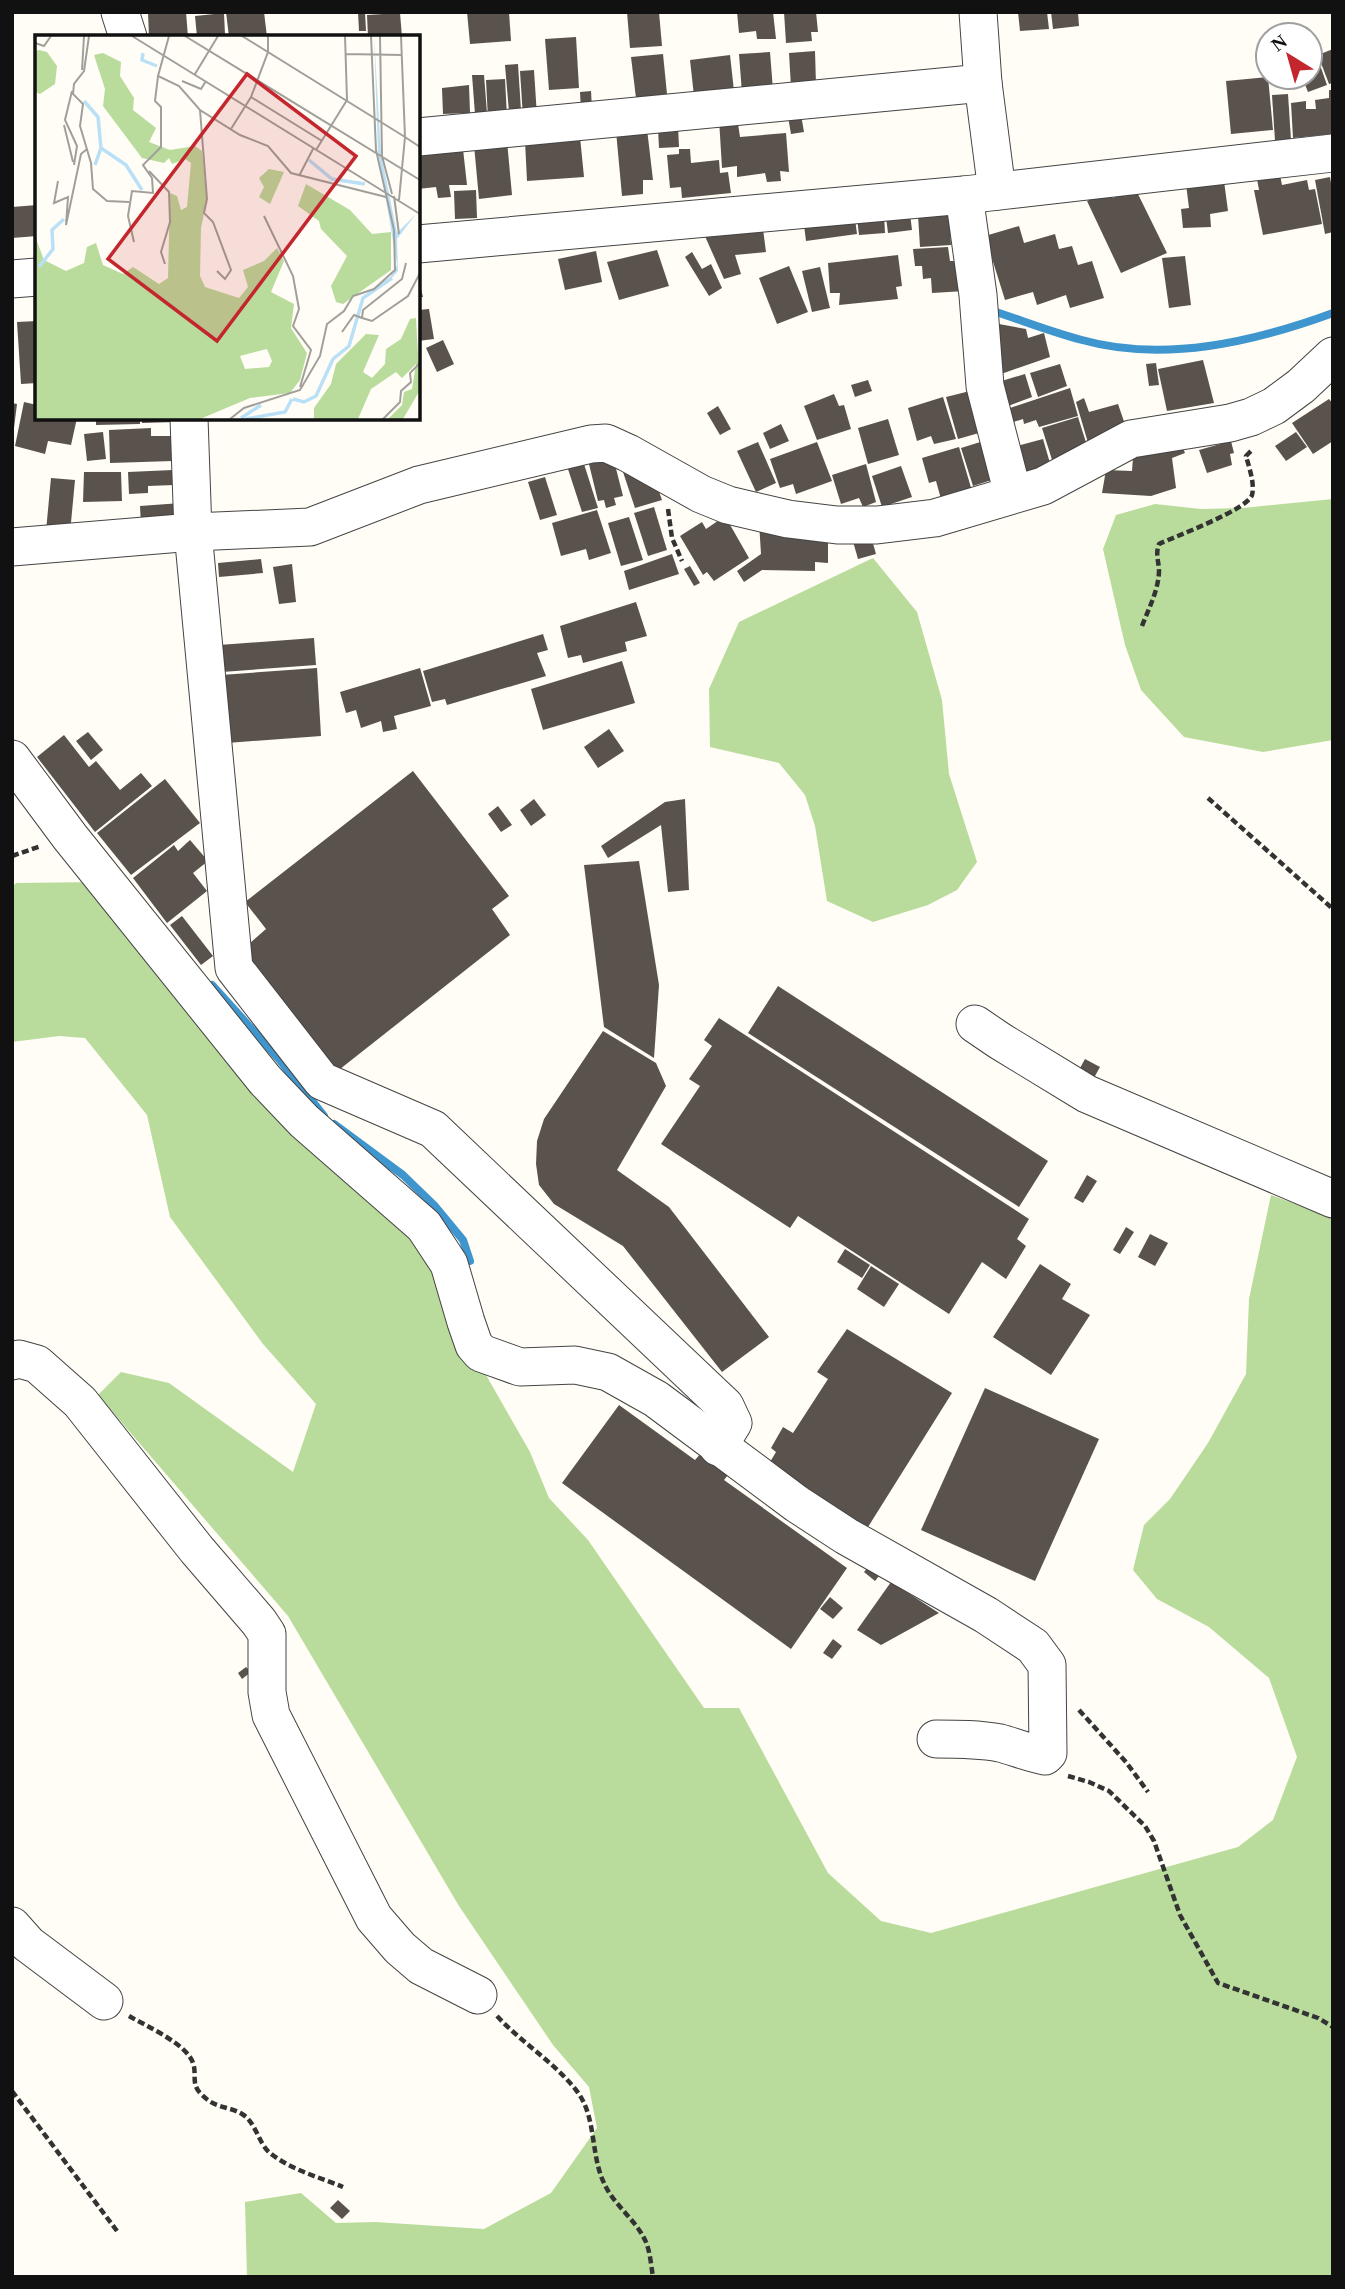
<svg xmlns="http://www.w3.org/2000/svg" width="1345" height="2289" viewBox="0 0 1345 2289" font-family="'Times New Roman',serif">
  <rect width="100%" height="100%" fill="#fffdf5"/>
  <g fill="#b9dc9c">
    <polygon points="1333,499 1333,740 1263,752 1184,737 1141,690 1125,645 1103,549 1116,515 1155,504 1201,509 1243,508"/>
    <polygon points="873,558 917,612 942,700 949,774 977,862 957,890 928,905 873,922 827,901 815,826 805,795 779,763 710,747 709,689 739,622"/>
    <polygon points="97,882 427,1237 466,1340 530,1452 549,1498 588,1540 704,1708 739,1708 828,1873 881,1921 931,1933 1238,1847 1273,1820 1297,1757 1269,1678 1209,1627 1157,1599 1133,1570 1144,1525 1170,1499 1208,1443 1246,1374 1249,1299 1271,1195 1333,1218 1333,2277 247,2277 245,2202 301,2193 336,2223 375,2222 484,2229 551,2193 597,2128 589,2087 553,2045 459,1906 288,1616 98,1395 121,1372 169,1383 293,1472 316,1404 263,1344 170,1217 147,1115 85,1038 59,1036 12,1042 12,887 16,883"/>
  </g>
  <g fill="none" stroke-linecap="round" stroke-linejoin="round">
    <g stroke="#3f96cf" stroke-width="8">
      <path d="M 990,310 C 1021,320 1051,332 1082,340 C 1164,363 1254,342 1333,313"/>
      <polyline points="212,985 279,1059 324,1116"/>
      <polyline points="334,1124 403,1175 434,1205 463,1240 470,1261"/>
    </g>
  </g>
  <g fill="#5a524d">
    <polygon points="148,12 186,12 188,37 149,37"/>
    <polygon points="226,12 264,12 267,37 229,37"/>
    <polygon points="358,12 365,12 366,31 359,31"/>
    <polygon points="467,12 509,12 511,41 470,44"/>
    <polygon points="627,12 659,12 662,46 630,48"/>
    <polygon points="737,12 773,12 776,39 757,39 756,31 739,33"/>
    <polygon points="784,12 816,12 818,32 811,32 812,41 786,43"/>
    <polygon points="1018,12 1047,12 1049,29 1020,31"/>
    <polygon points="1051,12 1078,12 1079,26 1053,29"/>
    <polygon points="224,13 225,35 197,37 195,16"/>
    <polygon points="400,13 402,37 368,37 367,15"/>
    <polygon points="576,37 579,88 549,90 545,39"/>
    <polygon points="1333,49 1333,83 1329,84 1318,55"/>
    <polygon points="815,51 816,85 791,87 789,53"/>
    <polygon points="770,52 773,90 742,93 739,54"/>
    <polygon points="663,54 667,94 636,98 631,57"/>
    <polygon points="730,55 734,91 694,96 690,60"/>
    <polygon points="1319,62 1327,85 1308,92 1302,77 1310,77 1310,66"/>
    <polygon points="518,64 521,111 509,112 505,65"/>
    <polygon points="534,70 537,116 523,117 520,71"/>
    <polygon points="472,75 484,75 487,113 475,114"/>
    <polygon points="1268,77 1273,130 1231,134 1226,81"/>
    <polygon points="505,79 507,117 488,119 486,80"/>
    <polygon points="469,85 470,113 443,114 442,88"/>
    <polygon points="1329,90 1333,90 1333,134 1293,138 1291,103 1306,101 1306,109 1316,109 1315,100 1329,98"/>
    <polygon points="591,91 592,109 581,110 580,92"/>
    <polygon points="1288,94 1291,140 1275,141 1272,95"/>
    <polygon points="800,109 804,132 791,134 787,111"/>
    <polygon points="737,117 740,137 786,133 789,172 780,171 781,181 767,182 765,173 737,177 737,166 722,168 719,119"/>
    <polygon points="678,126 679,147 659,148 658,128"/>
    <polygon points="647,129 653,180 643,180 643,194 622,196 616,131"/>
    <polygon points="580,137 584,177 527,181 525,141"/>
    <polygon points="507,141 512,195 479,199 474,145"/>
    <polygon points="463,149 467,185 449,185 451,197 438,198 436,187 418,189 418,154"/>
    <polygon points="679,149 690,149 691,163 719,160 720,173 728,172 731,193 682,198 681,187 670,188 667,155 679,154"/>
    <polygon points="1280,175 1282,185 1307,180 1309,190 1315,189 1322,224 1263,235 1254,190 1259,190 1257,179"/>
    <polygon points="1330,177 1333,194 1333,232 1325,234 1315,180"/>
    <polygon points="1224,181 1228,211 1210,214 1211,227 1183,228 1181,209 1189,208 1186,184"/>
    <polygon points="1135,188 1167,253 1121,273 1087,201 1109,191 1113,198"/>
    <polygon points="476,190 477,218 455,219 454,191"/>
    <polygon points="37,205 37,236 12,238 12,207"/>
    <polygon points="949,213 951,245 920,247 918,215"/>
    <polygon points="910,214 912,230 888,233 886,217"/>
    <polygon points="884,215 885,233 859,235 857,218"/>
    <polygon points="855,219 857,234 806,241 804,225"/>
    <polygon points="1019,226 1024,243 1055,234 1059,249 1072,246 1078,265 1092,261 1104,298 1070,308 1066,295 1037,305 1033,292 1005,300 985,236"/>
    <polygon points="763,229 766,252 735,255 741,274 724,279 704,234"/>
    <polygon points="948,247 950,261 963,261 965,291 932,293 931,278 923,279 922,266 915,266 913,249"/>
    <polygon points="657,250 669,286 619,300 607,262"/>
    <polygon points="596,251 602,282 565,290 558,259"/>
    <polygon points="692,252 702,269 711,264 722,288 709,296 685,257"/>
    <polygon points="898,255 902,286 896,287 898,299 839,305 840,293 830,293 828,263"/>
    <polygon points="1185,256 1191,305 1169,308 1162,258"/>
    <polygon points="789,266 808,312 777,324 759,278"/>
    <polygon points="820,267 830,308 812,312 802,271"/>
    <polygon points="418,278 423,297 418,297"/>
    <polygon points="429,309 434,339 418,341 418,310"/>
    <polygon points="37,321 37,383 21,384 17,322"/>
    <polygon points="988,322 1026,329 1028,338 1044,333 1050,357 1001,374"/>
    <polygon points="443,340 454,364 437,372 426,348"/>
    <polygon points="1203,360 1214,403 1167,411 1158,369"/>
    <polygon points="1156,363 1159,385 1149,386 1146,364"/>
    <polygon points="1060,364 1067,386 1038,397 1030,373"/>
    <polygon points="1025,374 1032,397 1003,408 995,383"/>
    <polygon points="868,380 872,391 855,397 851,385"/>
    <polygon points="1070,388 1078,416 1039,427 1036,420 1024,424 1023,419 1007,424 1004,410"/>
    <polygon points="974,390 986,431 958,439 946,397"/>
    <polygon points="834,394 839,406 844,405 851,429 817,440 804,406"/>
    <polygon points="943,397 956,439 934,444 931,436 917,441 908,408"/>
    <polygon points="1084,398 1089,412 1118,404 1128,433 1089,446 1076,402"/>
    <polygon points="1329,399 1333,404 1333,441 1313,454 1292,423"/>
    <polygon points="24,402 37,405 37,418 77,418 71,445 48,441 45,454 15,446"/>
    <polygon points="12,403 17,404 14,428 12,428"/>
    <polygon points="718,406 731,429 720,435 707,413"/>
    <polygon points="1078,417 1089,452 1053,463 1042,428"/>
    <polygon points="96,418 140,418 140,424 96,425"/>
    <polygon points="142,418 176,418 176,422 142,423"/>
    <polygon points="888,419 899,455 868,464 858,428"/>
    <polygon points="781,424 789,441 770,449 763,433"/>
    <polygon points="151,428 151,436 172,436 173,461 110,463 109,430"/>
    <polygon points="103,432 106,459 87,461 84,434"/>
    <polygon points="1296,432 1307,447 1286,461 1275,446"/>
    <polygon points="990,439 1001,477 973,486 961,448"/>
    <polygon points="1043,439 1052,470 1019,480 1009,448"/>
    <polygon points="1180,441 1185,453 1172,458 1176,488 1151,496 1102,493 1106,470 1132,471 1133,457"/>
    <polygon points="1231,441 1234,453 1230,454 1232,465 1207,473 1199,450"/>
    <polygon points="758,442 776,483 756,492 737,451"/>
    <polygon points="817,442 832,481 796,494 793,484 780,488 770,459"/>
    <polygon points="959,447 972,491 941,499 936,481 929,483 922,458"/>
    <polygon points="612,453 623,496 614,498 616,505 606,508 604,500 598,501 588,460"/>
    <polygon points="584,464 598,508 582,512 568,469"/>
    <polygon points="866,464 876,502 863,507 859,498 841,504 832,475"/>
    <polygon points="641,466 648,486 656,483 662,500 635,508 623,472"/>
    <polygon points="901,466 912,497 882,507 872,476"/>
    <polygon points="173,470 174,485 148,486 148,493 129,494 128,472"/>
    <polygon points="84,472 121,472 122,501 83,502"/>
    <polygon points="545,477 557,515 540,520 528,482"/>
    <polygon points="51,478 75,480 70,533 46,531"/>
    <polygon points="181,503 183,521 141,525 140,506"/>
    <polygon points="654,507 667,550 648,556 634,513"/>
    <polygon points="597,510 611,553 589,560 586,549 561,556 552,523"/>
    <polygon points="725,516 749,558 714,581 707,572 703,575 680,536 702,522 706,529"/>
    <polygon points="629,517 643,560 621,566 608,523"/>
    <polygon points="759,522 828,533 828,563 815,562 815,571 762,570 744,582 737,571 761,554"/>
    <polygon points="870,533 876,554 858,559 852,538"/>
    <polygon points="672,554 679,574 629,590 624,571"/>
    <polygon points="261,559 263,573 219,577 218,563"/>
    <polygon points="292,564 296,602 279,604 273,567"/>
    <polygon points="690,566 700,583 694,586 684,569"/>
    <polygon points="636,602 647,636 625,642 627,651 583,663 581,655 568,658 560,626"/>
    <polygon points="543,634 548,650 537,653 546,676 447,705 445,699 432,702 423,671"/>
    <polygon points="314,638 316,665 222,672 219,645"/>
    <polygon points="622,661 635,703 543,730 531,689"/>
    <polygon points="317,668 321,736 227,743 221,675"/>
    <polygon points="420,668 431,706 394,716 397,729 383,732 381,721 361,728 356,710 346,713 340,692"/>
    <polygon points="609,729 624,751 598,768 584,747"/>
    <polygon points="88,732 103,750 91,760 76,741"/>
    <polygon points="64,735 89,767 96,761 120,790 141,773 152,786 95,832 37,757"/>
    <polygon points="413,771 509,896 492,909 510,935 335,1073 241,951 266,929 245,902"/>
    <polygon points="165,779 200,823 131,875 97,833"/>
    <polygon points="534,799 546,815 531,826 520,810"/>
    <polygon points="685,799 689,890 668,892 661,825 608,858 601,846 665,802"/>
    <polygon points="498,806 512,825 501,832 488,814"/>
    <polygon points="190,840 208,861 193,873 207,891 167,923 133,878 174,845 178,851"/>
    <polygon points="639,861 659,985 654,1058 604,1027 584,865"/>
    <polygon points="182,916 213,956 201,965 170,925"/>
    <polygon points="778,986 1048,1161 1019,1207 748,1033"/>
    <polygon points="719,1018 1029,1219 1017,1239 1026,1246 1006,1279 982,1262 949,1314 798,1216 790,1228 661,1144 700,1086 689,1079 712,1046 704,1040"/>
    <polygon points="603,1031 656,1063 666,1086 617,1170 669,1207 769,1337 722,1372 623,1246 554,1204 539,1185 536,1164 537,1141 544,1119"/>
    <polygon points="1085,1059 1100,1067 1090,1085 1075,1077"/>
    <polygon points="1087,1175 1097,1181 1083,1203 1074,1198"/>
    <polygon points="1126,1227 1134,1232 1120,1254 1113,1250"/>
    <polygon points="1150,1234 1168,1243 1155,1266 1138,1257"/>
    <polygon points="845,1249 870,1265 862,1278 837,1262"/>
    <polygon points="1040,1264 1071,1284 1062,1299 1090,1315 1051,1375 993,1337"/>
    <polygon points="871,1266 899,1284 884,1307 857,1289"/>
    <polygon points="847,1329 952,1393 868,1527 767,1467 776,1452 771,1448 783,1427 793,1433 828,1379 817,1372"/>
    <polygon points="985,1388 1099,1439 1035,1581 921,1530"/>
    <polygon points="619,1405 695,1460 702,1452 731,1471 724,1480 847,1568 791,1649 562,1483"/>
    <polygon points="868,1567 879,1576 875,1581 864,1572"/>
    <polygon points="891,1582 939,1613 881,1645 857,1630"/>
    <polygon points="830,1597 843,1608 833,1619 820,1609"/>
    <polygon points="833,1639 842,1646 832,1659 823,1653"/>
    <polygon points="246,1667 251,1672 242,1679 238,1673"/>
    <polygon points="338,2200 350,2211 342,2219 330,2208"/>
  </g>
  <g fill="none" stroke-linecap="round" stroke-linejoin="round">
    <defs>
      <g id="minor">
        <polyline points="120,12 128,37"/>
        <polyline points="978,12 983,83 997,191"/>
        <polyline points="418,137 983,83"/>
        <polyline points="964,195 978,295 985,386 1013,494"/>
        <polyline points="418,244 964,195 1333,153"/>
        <polyline points="12,279 37,277"/>
        <polyline points="189,418 193,532 234,968 322,1081 433,1129 725,1406 733,1423 718,1447"/>
        <polyline points="12,547 193,532 310,527 419,485 591,444 606,443 628,453 701,494 728,505 788,519 837,525 877,525 935,518 1043,486 1131,439 1230,423 1251,417 1274,406 1301,386 1333,356"/>
        <path d="M 12,759 L 70,837 L 265,1080 L 304,1121 L 424,1226 L 449,1264 L 466,1322 L 474,1345 L 481,1353 L 520,1367 L 575,1365 L 608,1372 L 656,1399 L 797,1504 L 846,1536 L 986,1615 L 1033,1646 L 1047,1665 L 1048,1753 L 1045,1756 C 1029,1753 1015,1747 1000,1743 C 979,1739 958,1739 936,1739"/>
        <polyline points="975,1024 1000,1041 1087,1094 1333,1199"/>
        <polyline points="12,1361 19,1359 37,1364 80,1402 197,1550 259,1622 267,1634 267,1692 271,1715 374,1918 400,1948 421,1966 478,1995"/>
        <polyline points="12,1926 28,1944 104,2001"/>
      </g>
    </defs>
    <use href="#minor" stroke="#444" stroke-width="39"/>
    <g stroke="#333" stroke-width="4.5" stroke-dasharray="7 3.5" stroke-linecap="butt">
      <polyline points="668,509 672,538 682,561"/>
      <path d="M 1142,626 C 1149,608 1158,591 1159,572 C 1159,561 1155,555 1159,544 C 1176,536 1247,510 1252,495 C 1255,484 1249,467 1246,456 L 1253,449"/>
      <polyline points="1208,798 1333,909"/>
      <polyline points="12,856 41,846"/>
      <polyline points="1079,1710 1126,1762 1148,1792"/>
      <polyline points="1068,1776 1089,1782 1109,1791 1145,1826 1154,1841 1180,1915 1218,1983 1318,2018 1333,2027"/>
      <path d="M 129,2016 C 146,2026 187,2044 193,2063 C 197,2074 191,2083 200,2093 C 216,2110 227,2105 242,2114 C 256,2122 258,2143 270,2153 C 291,2170 319,2177 343,2187"/>
      <path d="M 497,2016 C 522,2043 554,2062 576,2090 C 597,2116 590,2154 604,2183 C 613,2204 635,2219 645,2240 C 650,2250 651,2265 653,2277"/>
      <polyline points="12,2091 117,2231"/>
    </g>
    <use href="#minor" stroke="#fff" stroke-width="37"/>
  </g>
  <g transform="translate(35 35)">
    <rect width="385" height="385" fill="#fffdf5"/>
    <path d="M 4,15 L 12,17 L 22,31 L 20,49 L 5,59 L 0,57 L 0,16 ZM 68,18 L 86,27 L 85,41 L 99,63 L 98,75 L 121,93 L 114,107 L 135,115 L 160,111 L 167,116 L 172,165 L 166,193 L 165,241 L 170,252 L 204,263 L 213,252 L 208,235 L 229,226 L 242,213 L 249,226 L 236,257 L 259,269 L 256,293 L 272,318 L 265,345 L 255,358 L 215,363 L 165,384 L 0,384 L 0,201 L 9,225 L 31,236 L 49,228 L 52,212 L 61,208 L 68,230 L 88,239 L 98,232 L 124,249 L 133,243 L 135,158 L 142,161 L 146,175 L 152,172 L 156,128 L 150,124 L 137,129 L 134,123 L 129,128 L 107,123 L 68,71 L 70,54 L 59,20 ZM 232,314 L 237,326 L 234,332 L 210,334 L 205,321 ZM 234,134 L 249,137 L 235,169 L 224,162 L 229,152 L 224,143 ZM 271,149 L 315,175 L 337,199 L 356,197 L 356,235 L 308,269 L 301,267 L 296,251 L 312,221 L 286,194 L 284,186 L 263,171 ZM 381,283 L 385,355 L 368,384 L 353,384 L 367,370 L 369,357 L 377,354 L 381,329 L 367,343 L 361,337 L 336,354 L 323,384 L 279,384 L 279,373 L 296,349 L 301,329 L 331,299 L 344,300 L 328,337 L 337,343 L 350,329 L 351,314 L 366,304 L 375,284 Z" fill="#b9dc9c" fill-rule="evenodd"/>
    <path d="M 339,1 L 346,119 L 362,198 L 381,179 L 362,204 L 363,236 L 353,247 L 362,230 L 343,117 Z" fill="#b9e0f7"/>
    <path fill="none" stroke="#b9e0f7" stroke-width="3.5" d="M 108,18 L 107,25 L 122,31M 49,66 L 63,82 L 66,113 L 60,130M 66,113 L 91,130 L 107,155M 274,125 L 297,144 L 330,149M 4,232 L 18,214 L 17,195 L 29,184M 298,324 L 314,311 L 328,263 L 357,243M 258,364 L 269,367 L 281,361 L 298,324M 206,383 L 226,370M 211,384 L 250,377 L 257,364"/>
    <path fill="none" stroke="#a09f9a" stroke-width="2" d="M 54,1 L 49,36 L 39,49 L 38,59 L 48,69 L 45,91 L 56,128 L 58,154 L 72,166 L 94,167M 97,1 L 385,179M 134,1 L 123,41 L 144,51 L 165,75 L 205,100 L 233,111 L 256,138 L 351,162M 150,1 L 385,145M 207,1 L 370,102M 345,1 L 347,121 L 357,159M 366,1 L 370,102 L 385,112M 0,8 L 9,11 L 16,1M 311,19 L 367,20M 47,35 L 49,1M 160,39 L 183,1M 147,46 L 166,54 L 171,46M 37,56 L 30,85 L 42,111 L 39,130M 216,62 L 287,106M 165,75 L 172,164 L 169,178 L 178,187 L 196,235 L 190,244 L 182,236M 29,90 L 38,127M 196,94 L 216,62 L 233,17 L 233,1M 281,115 L 312,65 L 310,1M 114,136 L 134,157 L 135,187 L 126,217 L 130,229M 264,141 L 278,114M 23,146 L 19,168 L 33,162 L 31,190 L 46,119 L 52,114M 359,161 L 364,199M 364,165 L 370,102M 229,181 L 258,241 L 264,274 L 258,291 L 276,315 L 265,352M 99,207 L 93,181 L 97,156 L 118,158 L 117,143 L 108,130 L 126,112 L 126,72 L 120,66 L 123,41M 371,228 L 367,244 L 328,275 L 327,283 L 337,286 L 373,261 L 385,238M 307,297 L 319,280 L 327,283M 195,384 L 209,373 L 265,355 L 285,321 L 292,289 L 309,276 L 318,261 L 339,254 L 360,235 L 359,195 L 341,115 L 336,1M 348,384 L 365,367 L 366,356 L 376,347 L 375,338 L 385,328"/>
    <path fill="#c4262e" fill-opacity="0.15" stroke="#c4262e" stroke-width="3.5" d="M 212,39 L 321,121 L 182,306 L 73,224 Z"/>
    <rect width="385" height="385" fill="none" stroke="#111" stroke-width="3.5"/>
  </g>
  <rect width="1345" height="2289" fill="none" stroke="#111111" stroke-width="28"/>
  <g transform="translate(1289 56) rotate(323)"><circle r="33" fill="#ffffff" stroke="#a0a0a0" stroke-width="2"/>
  <path d="M0-5L12 26L0 18L-12 26Z" fill="#c4262e"/>
  <text y="-10" font-size="19" font-weight="bold" text-anchor="middle" fill="#111111">N</text>
  </g>
</svg>
